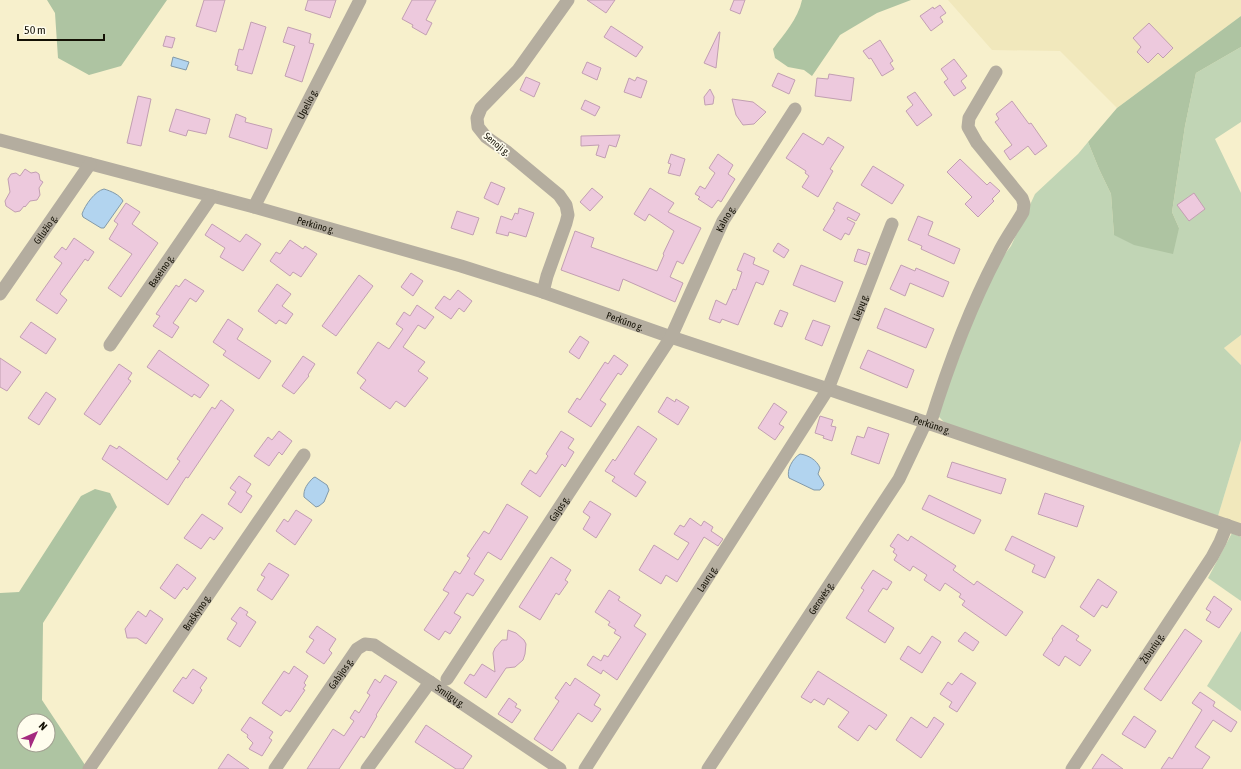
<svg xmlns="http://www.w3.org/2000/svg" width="1241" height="769" viewBox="0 0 1241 769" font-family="'Asap Condensed',sans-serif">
  <rect width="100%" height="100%" fill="#f7f0cc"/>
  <g fill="#f1e8bc">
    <polygon points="948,0 1241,0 1241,16 1117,108 1060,51 992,50"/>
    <polygon points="1241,335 1241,365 1224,348"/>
    <polygon points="1241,440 1241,525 1218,516"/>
  </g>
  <g fill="#c1d5b5">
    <polygon points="1241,47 1241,122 1215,139 1241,193 1241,335 1224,348 1241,365 1241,440 1218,516 945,423 937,415 983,294 1001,259 1011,246 1035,194 1078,154 1088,142 1099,169 1111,194 1114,235 1179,228 1172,212 1185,126 1196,73"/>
    <polygon points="1232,533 1241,537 1241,601 1208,578"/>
    <polygon points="1241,631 1241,711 1207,686"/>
  </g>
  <g fill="#aec4a2" fill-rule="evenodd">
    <polygon points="47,0 167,0 121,66 89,75 58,58 55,13"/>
    <path d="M 802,0 L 911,0 L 877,13 L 840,35 L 812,76 L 804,70 L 788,67 L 775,58 L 773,49 C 784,34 798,19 802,0 Z"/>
    <polygon points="1241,16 1241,47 1196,73 1185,126 1172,212 1179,228 1173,254 1134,245 1114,235 1111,194 1099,169 1088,142 1117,108"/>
    <path d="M 95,489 L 110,493 L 117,507 L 43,623 L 42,700 L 85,765 L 83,769 L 0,769 L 0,593 L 19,592 L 81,496 ZM 24,721 L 48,721 L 48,745 L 24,745 Z"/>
  </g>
  <g fill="#b2d4ef" stroke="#839aa9">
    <polygon points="173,57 189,62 186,70 171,66"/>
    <path d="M 104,189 C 111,191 120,195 123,201 L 104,228 L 101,228 L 83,217 L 82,214 C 85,205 95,191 104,189 Z"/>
    <path d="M 800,454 C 808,455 817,460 820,468 L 818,474 L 823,482 L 824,485 L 820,490 L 814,490 L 789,478 C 786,470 793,458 800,454 Z"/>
    <path d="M 315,477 L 327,485 L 329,490 L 324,502 L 319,506 L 316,507 L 304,497 C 303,489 308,483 313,478 Z"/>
  </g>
  <g fill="#edc9dd" stroke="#c29fb2">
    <polygon points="204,0 225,0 216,32 196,26"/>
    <polygon points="308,0 336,0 330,18 305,10"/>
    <polygon points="412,0 436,0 426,20 432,23 426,35 412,27 413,25 402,19"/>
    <polygon points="587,0 615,0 606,13"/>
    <polygon points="734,0 745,0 740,14 730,10"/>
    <polygon points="940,5 946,13 940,17 943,22 931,31 920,16 933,7 934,9"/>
    <polygon points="251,22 266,27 252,74 237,70 238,66 235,65 239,49 243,50"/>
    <polygon points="1149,23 1173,48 1163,58 1158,53 1148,63 1137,52 1141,47 1133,38"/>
    <polygon points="611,26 643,47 636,57 604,37"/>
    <polygon points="288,27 311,34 309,43 314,44 302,82 285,76 295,46 283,42"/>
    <polygon points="719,32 720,32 716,68 704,63"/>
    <polygon points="166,36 175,38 172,48 163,46"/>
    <polygon points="880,40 893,61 890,63 894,69 882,76 871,58 869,59 863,51"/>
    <polygon points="954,59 967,76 961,81 966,88 954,96 944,82 948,79 941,69"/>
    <polygon points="587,62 601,68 597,80 582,73"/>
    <polygon points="778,73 795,80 789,94 772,86"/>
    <polygon points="829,74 854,78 851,101 815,96 817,78 828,79"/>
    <polygon points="526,77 540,83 534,97 520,90"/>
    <polygon points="637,77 647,81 641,98 624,92 629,78 635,81"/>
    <polygon points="710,89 714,97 713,104 705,105 704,97"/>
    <polygon points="915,92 932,115 917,126 906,111 913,105 907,97"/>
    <polygon points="138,96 151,99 141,146 127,143"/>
    <polygon points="732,99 753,102 766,112 754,124 743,125 736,115"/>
    <polygon points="585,100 600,107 595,116 581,109"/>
    <polygon points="1012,101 1029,124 1031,123 1047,146 1035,155 1028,146 1010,160 1004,151 1012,145 995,122 999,119 996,114"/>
    <polygon points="176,109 210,119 206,134 188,130 186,136 169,131"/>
    <polygon points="236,114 246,118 245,122 272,129 267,149 229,137"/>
    <polygon points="803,133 823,145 828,137 844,147 830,169 833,171 818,197 802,187 809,176 805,173 806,171 786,158"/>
    <polygon points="620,135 616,147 609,145 605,158 596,155 599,145 581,146 581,136"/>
    <polygon points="671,154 685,159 680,176 668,173 671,164 668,163"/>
    <polygon points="718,154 733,165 728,174 735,179 721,202 718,200 712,208 698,199 700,197 695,194 700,186 705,189 715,173 709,168"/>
    <polygon points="960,159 987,185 990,182 1000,191 992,199 994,201 978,217 965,204 972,197 947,172"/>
    <polygon points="873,166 904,185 892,204 861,185"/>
    <polygon points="25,169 31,173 36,172 39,174 40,180 43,182 39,188 40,195 37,200 30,201 25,207 24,206 20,211 15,212 6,206 5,201 10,192 8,179 11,174 16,173 20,176"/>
    <polygon points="491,182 505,188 498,205 484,198"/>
    <polygon points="592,188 603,197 590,211 580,202"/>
    <polygon points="650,188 674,203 668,212 701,228 683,264 677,261 670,277 683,283 675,302 623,279 619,291 561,270 575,231 594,238 591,247 657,271 664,255 663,254 674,231 649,214 645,221 634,214"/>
    <polygon points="1194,193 1205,209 1189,221 1177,205"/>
    <polygon points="837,202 860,214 856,221 848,217 847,219 855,223 849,235 845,233 841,240 823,230 835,210 833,209"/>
    <polygon points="126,203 140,212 132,224 158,243 121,297 108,288 132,254 109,239 118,224 114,221"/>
    <polygon points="519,208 534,213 526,237 509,232 508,236 496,233 501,216 512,220 515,213 518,214"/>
    <polygon points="457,211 479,218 473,235 451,228"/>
    <polygon points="918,216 933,222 928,235 960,249 954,264 921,249 922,246 908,240"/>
    <polygon points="212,224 240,242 246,234 261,244 243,271 220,257 225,248 205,235"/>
    <polygon points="74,238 94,252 88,261 85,259 60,294 67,300 57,314 36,300 62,263 54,257 62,247 66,250"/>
    <polygon points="290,240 303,249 305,246 317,254 301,277 293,272 290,276 270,261 276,252 280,254"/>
    <polygon points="778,243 789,250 784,258 773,251"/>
    <polygon points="858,249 870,253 866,265 854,261"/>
    <polygon points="744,253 755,258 753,264 769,271 763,285 756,282 738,325 722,319 720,323 709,319 716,300 726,305 733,289 736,290 742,272 737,270"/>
    <polygon points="801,265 843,282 835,302 793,285"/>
    <polygon points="901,265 915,271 916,268 949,282 943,297 910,283 905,296 890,289"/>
    <polygon points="411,273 423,281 413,296 401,287"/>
    <polygon points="359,275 373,286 336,336 322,326"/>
    <polygon points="185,279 204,291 196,302 190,298 180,313 173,323 179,327 172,338 153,326 160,316 156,314 176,285 179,287"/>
    <polygon points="277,284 291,294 282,306 293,314 286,324 279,320 276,324 258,311"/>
    <polygon points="458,290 472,301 464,312 459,308 451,319 435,308 444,296 450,300"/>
    <polygon points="417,305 434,317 425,329 418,325 403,347 425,362 418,371 428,378 405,407 396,401 390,409 360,388 366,380 357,373 378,342 389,349 403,329 396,324 404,312 410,316"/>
    <polygon points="885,308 934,329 926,348 877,328"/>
    <polygon points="780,310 788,313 782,327 774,324"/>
    <polygon points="228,319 243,329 237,339 271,361 259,379 223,355 226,351 213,342"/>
    <polygon points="813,320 830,326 822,346 805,339"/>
    <polygon points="31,322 56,339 46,354 20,337"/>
    <polygon points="580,336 589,342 579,359 569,352"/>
    <polygon points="159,350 209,385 200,398 194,394 192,397 147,367"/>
    <polygon points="868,350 914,370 907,388 860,368"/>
    <polygon points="614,355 628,365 621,375 618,373 600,400 606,404 591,427 568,412 577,398 580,400 605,362 608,364"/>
    <polygon points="303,356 315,364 308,375 309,376 294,394 282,386"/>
    <polygon points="0,358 21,372 7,391 0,387"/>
    <polygon points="119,364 132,373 128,379 131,381 100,425 84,414"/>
    <polygon points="46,392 56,399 39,425 28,418"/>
    <polygon points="667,397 675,402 676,399 689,407 678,425 658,412"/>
    <polygon points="221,400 234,410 188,478 186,477 168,505 102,459 110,445 117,449 119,446 167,480 180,461 177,459 212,407 215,409"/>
    <polygon points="774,403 787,412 779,424 784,427 775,440 758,428"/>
    <polygon points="820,416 833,420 831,426 836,427 832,441 823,438 824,436 815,433"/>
    <polygon points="638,426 657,439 634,474 646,482 636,497 612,481 615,477 605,471 613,459 615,461"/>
    <polygon points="868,427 889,434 879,464 851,454 857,436 864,438"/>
    <polygon points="279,431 292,441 282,455 279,452 269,466 254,456 268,437 272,440"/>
    <polygon points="561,431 574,439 568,448 574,452 565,467 562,464 540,497 521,484 530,470 536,474 548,456 546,454"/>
    <polygon points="952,462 1006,479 1001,494 947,477"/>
    <polygon points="239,476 251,484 246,492 252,496 241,513 228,504 236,492 230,488"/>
    <polygon points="1045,493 1084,506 1077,527 1038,514"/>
    <polygon points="929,495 981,520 974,534 922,509"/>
    <polygon points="590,501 611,514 596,538 583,529 590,517 583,512"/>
    <polygon points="507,504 528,517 501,560 488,552 474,574 484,580 473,596 467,593 454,613 461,617 450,634 445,631 439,640 424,630 449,593 443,590 455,571 460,574 470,558 467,556 484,531 489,534"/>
    <polygon points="296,510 312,520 295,545 276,531 284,519 288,522"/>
    <polygon points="202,514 223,528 214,540 210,537 201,549 184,538"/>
    <polygon points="690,518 701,526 704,521 713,527 711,531 723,539 718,546 704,537 677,582 666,575 661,584 639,570 654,545 678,560 689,543 674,534 680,525 684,527"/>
    <polygon points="898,534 908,541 911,536 956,566 953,570 974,585 977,581 1023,612 1006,636 962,605 965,601 959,597 961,594 945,583 940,591 924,580 927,575 913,566 910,571 894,560 897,555 893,552 895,549 890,546"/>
    <polygon points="1012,536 1055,557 1045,578 1032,572 1035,565 1005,550"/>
    <polygon points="551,557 571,570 565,580 568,582 559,595 556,593 540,620 519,607"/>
    <polygon points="269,563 289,575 272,600 257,590 265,577 261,575"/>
    <polygon points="177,564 196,578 187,590 184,587 175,599 160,588"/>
    <polygon points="873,570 892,582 887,590 883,588 868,611 894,628 885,643 846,618 864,590 861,588"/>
    <polygon points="1098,579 1117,592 1107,608 1102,605 1094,617 1080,607"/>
    <polygon points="609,590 620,597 618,600 641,615 634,626 646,634 617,680 603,670 601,674 587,665 593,656 601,661 604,655 608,657 621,637 614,633 616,630 608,625 610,622 595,612"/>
    <polygon points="1214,596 1232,609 1219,628 1206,620 1211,612 1206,609"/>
    <polygon points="240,607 248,612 246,615 256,622 240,647 227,639 237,623 231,619"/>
    <polygon points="150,610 163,619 146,644 137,638 127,638 125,629 138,611 146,617"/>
    <polygon points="1062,625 1079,636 1076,640 1091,650 1080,666 1065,656 1059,666 1043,655 1053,640 1052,639"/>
    <polygon points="317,626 336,639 329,650 332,653 324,664 306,652 314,640 309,637"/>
    <polygon points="1185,629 1202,641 1161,701 1144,689"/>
    <polygon points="508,630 516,633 524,640 526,644 525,654 523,660 515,667 506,668 486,698 464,683 470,674 474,676 482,664 495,672 493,653 495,648 502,640 507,640"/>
    <polygon points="965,632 979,642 973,651 958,641"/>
    <polygon points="932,636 941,642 922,673 900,659 908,646 920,654"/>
    <polygon points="294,666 308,676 304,683 306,685 303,689 305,690 290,712 286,710 281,716 262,703 284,671 289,674"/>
    <polygon points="193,669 207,678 200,688 202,690 193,704 173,691 183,677 186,679"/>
    <polygon points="818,671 887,715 876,730 869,725 858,741 838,727 849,712 828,698 824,705 814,699 811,703 801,697"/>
    <polygon points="961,673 976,683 957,712 949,707 952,702 940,694 948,682 952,685"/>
    <polygon points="385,675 397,682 376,715 377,716 364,738 361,736 339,769 307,769 333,729 344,736 354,721 350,718 355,710 359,713 370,695 367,693 375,679 380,683"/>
    <polygon points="575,678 600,695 594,705 601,709 592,722 578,713 552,751 534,739 559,701 555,698 566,682 570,686"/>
    <polygon points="1200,692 1215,702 1213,706 1237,722 1231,732 1213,720 1195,747 1210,757 1202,769 1161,769 1169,757 1172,759 1202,710 1192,703"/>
    <polygon points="509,698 517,704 515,707 521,710 512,723 498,714"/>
    <polygon points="1134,716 1156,731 1145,748 1122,734"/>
    <polygon points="250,717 273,732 269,738 272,740 262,756 249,749 253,743 247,737 248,735 241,730"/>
    <polygon points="911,717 927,728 934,717 944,724 921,758 896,740"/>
    <polygon points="426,725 472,756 463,769 456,769 415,742"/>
    <polygon points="228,754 249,769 218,769"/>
    <polygon points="1102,754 1123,769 1092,769"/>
  </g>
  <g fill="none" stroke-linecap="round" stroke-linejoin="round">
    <g stroke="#b4ad9f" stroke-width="13">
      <path id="s1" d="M 0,140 L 254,207 L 461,266 L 543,292 L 671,337 L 828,389 L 1241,530"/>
      <path id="s2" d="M 254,207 L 360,0"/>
      <polyline points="543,292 547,276 566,223 568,215 566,205 559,195 506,151 486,137 478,127 477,118 481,108 518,70 568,0"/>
      <path id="s3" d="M 0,294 L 90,164"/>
      <path id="s4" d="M 110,345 L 212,196"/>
      <path d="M 930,424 C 948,366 970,307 998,254 C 1005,239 1015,226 1023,212 L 1024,204 L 1022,198 L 977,143 L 968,127 L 969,118 L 996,72"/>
      <path id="s5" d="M 447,679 L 671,337 L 723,221 L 795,109"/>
      <path id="s6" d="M 89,769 L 304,455"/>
      <path id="s7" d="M 275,769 L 357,649 L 365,644 L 374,645 L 430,682"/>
      <path id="s8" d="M 367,769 L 430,682 L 560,769"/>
      <path id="s9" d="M 585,769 L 828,389 L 892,224"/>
      <path id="s10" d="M 708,769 L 899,479 L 926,422"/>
      <path id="s11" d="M 1072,769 L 1212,557 L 1220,542 L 1227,525"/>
    </g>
  </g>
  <g text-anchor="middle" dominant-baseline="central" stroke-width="3.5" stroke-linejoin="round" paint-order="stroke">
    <g font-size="10" fill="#141105" stroke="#fffdee">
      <text stroke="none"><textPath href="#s2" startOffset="116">Upelio g.</textPath></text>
      <text transform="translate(497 144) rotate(39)">Senoji g.</text>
      <text stroke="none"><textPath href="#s5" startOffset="539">Kalno g.</textPath></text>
      <text stroke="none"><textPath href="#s1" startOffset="327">Perkūno g.</textPath></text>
      <text stroke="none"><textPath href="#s3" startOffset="79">Gilužio g.</textPath></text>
      <text stroke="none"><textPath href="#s4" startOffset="90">Baseino g.</textPath></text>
      <text stroke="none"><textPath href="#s9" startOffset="539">Liepų g.</textPath></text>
      <text stroke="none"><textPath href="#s1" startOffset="651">Perkūno g.</textPath></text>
      <text stroke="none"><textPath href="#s1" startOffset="975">Perkūno g.</textPath></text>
      <text stroke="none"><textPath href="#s5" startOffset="204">Gajos g.</textPath></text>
      <text stroke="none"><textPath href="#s9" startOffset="226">Laurų g.</textPath></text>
      <text stroke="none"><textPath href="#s10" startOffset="205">Gerovės g.</textPath></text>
      <text stroke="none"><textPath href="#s6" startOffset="190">Braškyno g.</textPath></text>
      <text stroke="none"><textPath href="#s11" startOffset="145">Žiburių g.</textPath></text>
      <text stroke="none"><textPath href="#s7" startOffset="116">Gabijos g.</textPath></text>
      <text stroke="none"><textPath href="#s8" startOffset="132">Smilgų g.</textPath></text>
    </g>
  </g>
  <g transform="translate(36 733) rotate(45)"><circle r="19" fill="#fffdee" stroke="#a19f91"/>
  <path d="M0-3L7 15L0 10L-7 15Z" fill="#a42a7f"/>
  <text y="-6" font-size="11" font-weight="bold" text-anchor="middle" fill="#141105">N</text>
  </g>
  <path d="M18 34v6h86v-6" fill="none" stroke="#141105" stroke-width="2"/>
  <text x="24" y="34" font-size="12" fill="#141105" stroke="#fffdee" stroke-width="3" paint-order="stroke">50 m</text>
</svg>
